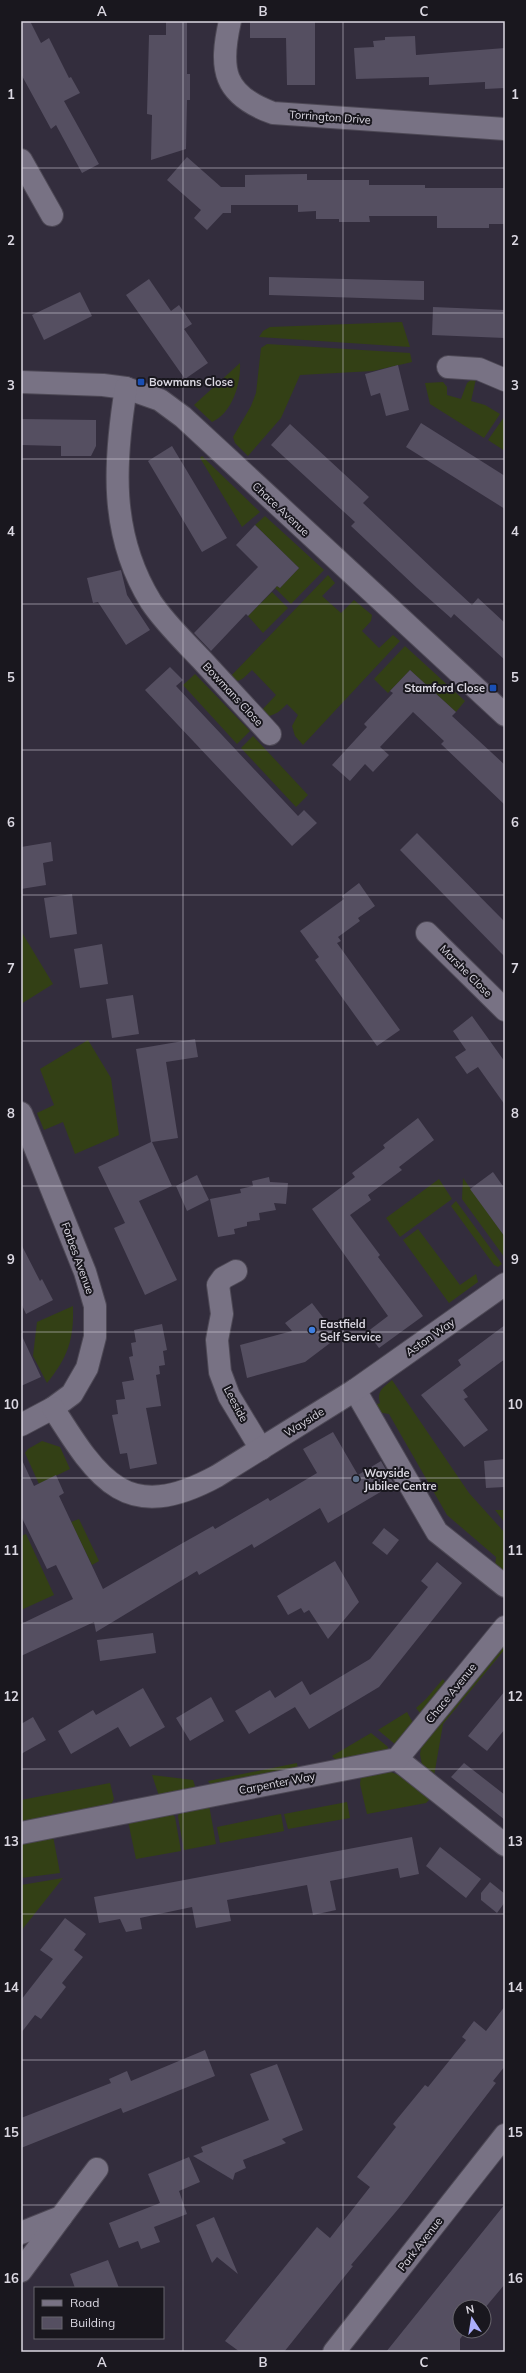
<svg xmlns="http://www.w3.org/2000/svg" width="526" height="2373" viewBox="0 0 526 2373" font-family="Mulish,sans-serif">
  <rect width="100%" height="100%" fill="#332d3d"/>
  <g fill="#334015">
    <polygon points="402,322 410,347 259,337 263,331 270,327"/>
    <polygon points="267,344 410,353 412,362 373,371 300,375 281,418 248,456 235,443 233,437 251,406 256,393 261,348"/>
    <path d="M 240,363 C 241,384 232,413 212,422 L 194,405 Z"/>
    <polygon points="472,379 476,379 471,401 485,405 500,414 484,438 430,404 425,383 443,382 447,387 447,395 461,399 467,383"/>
    <polygon points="504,417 505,418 505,451 488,440"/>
    <polygon points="202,456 260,512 242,527 200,458"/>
    <polygon points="265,516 324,570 291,604 275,588 277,586 280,588 299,568 255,525"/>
    <path d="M 328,575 L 335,583 L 322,596 L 341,613 L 354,600 L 372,615 L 371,621 L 362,631 L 379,648 L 393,635 L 400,641 L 303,745 L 295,736 L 292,726 L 298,715 L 287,704 C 280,711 276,715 265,717 L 260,712 L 276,695 L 252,670 C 244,677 240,685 228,679 Z"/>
    <polygon points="272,592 288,608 263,633 248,616"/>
    <polygon points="405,646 465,701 456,712 410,670 388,693 374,679"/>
    <polygon points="195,674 250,731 237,744 183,685"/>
    <polygon points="253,736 308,795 296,807 241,748"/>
    <polygon points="21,931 53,984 21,1004"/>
    <polygon points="88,1040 111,1078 119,1135 75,1154 63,1122 44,1130 37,1113 54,1105 40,1069"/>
    <polygon points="463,1178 505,1237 505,1258 462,1199"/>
    <polygon points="439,1179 452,1199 400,1237 386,1218"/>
    <polygon points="456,1201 502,1264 498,1267 494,1265 451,1206"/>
    <polygon points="418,1229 460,1285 476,1274 478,1282 449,1303 403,1240"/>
    <path d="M 73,1306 C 74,1339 68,1357 47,1383 L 33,1356 L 37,1322 Z"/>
    <path d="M 392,1380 L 469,1493 L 505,1533 L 505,1574 L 495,1567 L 496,1557 L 447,1515 L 389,1414 L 377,1412 L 373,1406 L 380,1403 C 376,1391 384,1387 392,1380 Z"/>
    <polygon points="42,1441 60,1447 70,1469 39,1484 25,1453 28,1449"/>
    <polygon points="495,1510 505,1510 505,1523"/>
    <polygon points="79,1519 99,1561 92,1565 71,1522"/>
    <polygon points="26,1534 54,1595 21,1610 21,1536"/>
    <polygon points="505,1641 505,1649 443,1724 434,1776 422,1765 420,1754 422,1743"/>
    <polygon points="443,1679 445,1682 421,1714 416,1708 426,1699"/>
    <polygon points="407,1712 413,1723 396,1745 378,1730"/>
    <polygon points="371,1733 388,1747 387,1751 337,1761 332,1756"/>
    <polygon points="297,1763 298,1769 211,1786 208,1781"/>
    <polygon points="386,1770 401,1776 430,1799 426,1803 367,1814 360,1784 361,1776"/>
    <polygon points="152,1775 193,1780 195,1786 193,1789 159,1796"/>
    <polygon points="110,1783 114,1799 110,1806 21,1822 21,1800"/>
    <polygon points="347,1802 350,1818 288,1829 284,1814"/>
    <polygon points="209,1805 216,1844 184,1850 178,1817 179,1811"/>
    <polygon points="171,1812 175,1817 181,1851 136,1859 128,1821"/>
    <polygon points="281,1814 284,1831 220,1843 217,1827"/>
    <polygon points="53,1836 60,1873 21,1878 21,1842"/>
    <polygon points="63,1878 21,1931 21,1885"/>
  </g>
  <g fill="#554f61">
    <polygon points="21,21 30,21 41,43 49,38 69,78 71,77 80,93 64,101 99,164 82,173 56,125 51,129 21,74"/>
    <polygon points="187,21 187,74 190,74 190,100 187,100 186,149 151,160 152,115 147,114 149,35 166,35 166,22"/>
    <polygon points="250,21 315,22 315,85 287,85 286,38 250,38"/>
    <polygon points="415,36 416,55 505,48 505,88 485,89 485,82 429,85 429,77 356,79 354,48 374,47 373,41 385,40 385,37"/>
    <polygon points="187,157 221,187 245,187 245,175 307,174 307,180 369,180 369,185 425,185 425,188 505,188 505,224 489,224 489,228 437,228 437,216 369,216 370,222 339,222 339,219 316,219 316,211 298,212 298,205 231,205 231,213 223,213 207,230 194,218 201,210 167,180"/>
    <polygon points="269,277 424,281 424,300 269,295"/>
    <polygon points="149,279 171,311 179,305 192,324 184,329 208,363 185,379 126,295"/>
    <polygon points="80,292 92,316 44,340 32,315"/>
    <polygon points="433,307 505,310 505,338 432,335"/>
    <polygon points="398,365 409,410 386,416 380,393 371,396 365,374"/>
    <polygon points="21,419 96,420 96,446 91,456 61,456 61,446 21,445"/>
    <polygon points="421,423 505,476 505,509 406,447"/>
    <polygon points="290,424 369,497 363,503 434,570 472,605 478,598 505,623 505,660 454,614 451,618 417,588 351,526 355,522 271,445"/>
    <polygon points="172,446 227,538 202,552 148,461"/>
    <polygon points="255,525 299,568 280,588 277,586 248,616 246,614 211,651 194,633 258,567 236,545"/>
    <polygon points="121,570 127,595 150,630 126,645 98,602 93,603 87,578"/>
    <polygon points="170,667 183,680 176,686 298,816 304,810 317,823 292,846 145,690"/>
    <polygon points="410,670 456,712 452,716 505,765 505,805 441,744 444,741 413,712 380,747 389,755 373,772 365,764 350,781 332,765 367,727 364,724 393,693 390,691"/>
    <polygon points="417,833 505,922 505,957 400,850"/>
    <polygon points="51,842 53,861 43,863 46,885 21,889 21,847"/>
    <polygon points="359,883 375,906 358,918 360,921 338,937 341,941 337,943 400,1030 377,1046 315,960 319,957 300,931 344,899 342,896"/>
    <polygon points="72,894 77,934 50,938 44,898"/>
    <polygon points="102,944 108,984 80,988 74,949"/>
    <polygon points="133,995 139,1034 112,1038 106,999"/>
    <polygon points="472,1016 505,1062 505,1105 478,1067 467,1074 455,1057 466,1050 453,1031"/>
    <polygon points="195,1039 198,1057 166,1062 178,1138 152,1142 172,1186 139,1201 177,1280 145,1295 114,1228 125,1223 98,1167 151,1142 136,1049"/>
    <polygon points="418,1118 434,1140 399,1167 402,1170 368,1195 371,1200 350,1215 380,1255 378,1257 423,1316 379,1348 367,1332 388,1316 312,1209 355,1177 352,1173 385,1148 383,1145"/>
    <polygon points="493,1172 505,1189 505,1237 470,1189"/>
    <polygon points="197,1175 209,1200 187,1211 176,1186"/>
    <polygon points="269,1177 270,1182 288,1183 286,1204 274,1203 276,1210 259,1213 260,1220 247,1222 247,1226 234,1229 235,1234 218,1237 210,1199 241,1193 240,1189 253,1186 252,1181"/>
    <polygon points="21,1244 40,1281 42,1279 53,1300 26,1314 21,1303"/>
    <polygon points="312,1303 338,1337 305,1362 247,1378 240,1345 292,1331 285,1323"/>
    <polygon points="162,1324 167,1350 163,1351 165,1365 159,1366 160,1374 156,1375 161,1406 146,1408 157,1464 130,1469 127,1453 120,1454 112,1415 118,1414 116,1400 125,1399 122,1382 134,1380 129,1357 133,1356 131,1343 136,1342 134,1330"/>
    <polygon points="505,1325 505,1359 463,1390 468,1397 464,1399 488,1430 464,1447 421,1395 461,1365 458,1360"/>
    <polygon points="21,1334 41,1377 21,1386"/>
    <polygon points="333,1432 358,1475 381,1461 394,1484 328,1523 320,1508 254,1548 252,1544 199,1575 197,1571 96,1632 94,1622 21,1656 21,1624 73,1599 56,1565 47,1569 21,1516 21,1458 34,1486 56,1475 64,1493 59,1496 103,1589 181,1544 213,1526 215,1529 268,1498 270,1501 317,1473 303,1449"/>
    <polygon points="505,1459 505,1487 486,1488 484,1461"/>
    <polygon points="384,1528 399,1540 387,1555 372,1543"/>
    <polygon points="335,1561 359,1602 328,1639 309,1610 304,1613 301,1608 288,1615 277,1596"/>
    <polygon points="437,1562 462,1583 379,1687 309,1729 295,1707 249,1734 235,1711 270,1690 275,1698 302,1681 310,1695 370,1659 428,1587 421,1581"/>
    <polygon points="153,1633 156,1653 100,1661 97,1640"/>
    <polygon points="143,1688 165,1727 130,1747 118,1727 71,1754 58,1731 93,1710 96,1715"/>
    <polygon points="505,1691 505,1729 487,1751 468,1736"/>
    <polygon points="211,1697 224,1721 190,1741 176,1718"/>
    <polygon points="33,1717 46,1740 21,1754 21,1724"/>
    <polygon points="464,1763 505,1795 505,1820 451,1777"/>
    <polygon points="412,1837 419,1874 400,1878 398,1868 330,1881 336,1910 313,1915 307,1885 227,1900 231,1921 196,1928 192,1907 140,1918 142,1929 126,1932 120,1919 99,1923 94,1897"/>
    <polygon points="440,1847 481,1879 466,1898 426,1866"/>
    <polygon points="490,1882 505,1894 505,1902 497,1913 481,1900 481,1893"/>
    <polygon points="65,1918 86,1934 74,1950 83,1957 62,1983 66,1987 41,2019 35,2015 21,2033 21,2000 53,1959 40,1950"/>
    <polygon points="505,2006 505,2066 493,2081 496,2083 405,2201 351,2265 353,2266 284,2352 240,2352 225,2341 317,2227 330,2238 370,2187 357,2177 396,2127 393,2124 425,2085 428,2087 466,2040 462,2037 474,2021 486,2031"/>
    <polygon points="205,2050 215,2076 123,2113 121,2108 21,2148 21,2118 111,2083 109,2079 127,2071 131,2081"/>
    <polygon points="277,2064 303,2130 282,2139 286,2143 243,2160 246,2168 235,2173 233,2180 193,2156 203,2152 201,2147 269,2120 250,2074"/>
    <polygon points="189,2157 200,2182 179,2191 187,2214 154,2227 160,2242 141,2249 138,2241 119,2248 109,2223 160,2203 148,2174"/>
    <polygon points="505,2204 505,2284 484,2309 484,2307 460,2307 460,2331 466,2331 460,2339 460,2352 386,2352"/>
    <polygon points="214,2217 238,2274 217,2257 212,2263 196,2225"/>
    <polygon points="108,2260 119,2288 75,2288 70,2274"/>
  </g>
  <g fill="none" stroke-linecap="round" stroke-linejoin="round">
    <defs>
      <g id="minor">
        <path d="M 230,21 C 219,69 223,95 273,113 L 505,129"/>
        <polyline points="21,160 52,215"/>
        <polyline points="448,367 479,369 505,380"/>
        <polyline points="21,382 103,385 126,388 160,400 183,417 505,715"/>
        <path d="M 126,388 C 114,462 109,534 151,602 C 165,623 184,641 201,659 C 224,684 247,709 270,734"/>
        <polyline points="427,933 505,1010"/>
        <polyline points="21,1113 85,1272 95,1306 95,1337 87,1368 72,1394 53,1408 21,1425"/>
        <polyline points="236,1271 223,1278 218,1285 222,1314 217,1340 220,1372 229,1396 261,1449"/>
        <polyline points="355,1390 437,1532 505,1586"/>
        <path d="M 53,1408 C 99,1481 127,1525 217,1476 L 355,1390 L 505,1284"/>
        <polyline points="397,1759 505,1845"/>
        <polyline points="21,1833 397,1759 505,1627"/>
        <polyline points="21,2233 61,2217 97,2169"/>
        <polyline points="21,2271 61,2217"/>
        <polyline points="334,2352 505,2135"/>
      </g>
    </defs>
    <use href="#minor" stroke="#4d4855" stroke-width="24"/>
    <use href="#minor" stroke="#787284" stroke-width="22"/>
  </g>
  <path fill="none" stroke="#dbd8e2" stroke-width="1" stroke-opacity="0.55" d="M 183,21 L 183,2352M 343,21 L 343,2352M 21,168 L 505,168M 21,313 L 505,313M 21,459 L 505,459M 21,604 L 505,604M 21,750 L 505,750M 21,895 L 505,895M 21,1041 L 505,1041M 21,1186 L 505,1186M 21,1332 L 505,1332M 21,1478 L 505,1478M 21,1623 L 505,1623M 21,1769 L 505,1769M 21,1914 L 505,1914M 21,2060 L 505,2060M 21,2205 L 505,2205"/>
  <g fill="#1a4fb4" stroke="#19171e" stroke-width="1.5">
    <rect x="137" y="378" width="8" height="8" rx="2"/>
    <rect x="489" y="684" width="8" height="8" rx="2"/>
  </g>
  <circle fill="#3f7fe0" stroke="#19171e" stroke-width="1.5" cx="312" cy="1330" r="4"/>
  <circle fill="#5c6f8a" stroke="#19171e" stroke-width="1.5" cx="356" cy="1479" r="4"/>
  <g text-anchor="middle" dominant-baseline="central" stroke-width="4" stroke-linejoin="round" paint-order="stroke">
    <g font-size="11" fill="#dbd8e2" stroke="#19171e">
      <text transform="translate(330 117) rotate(4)">Torrington Drive</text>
      <text transform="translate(281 509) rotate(43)">Chace Avenue</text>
      <text transform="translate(233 694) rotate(47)">Bowmans Close</text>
      <text transform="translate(466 971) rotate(45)">Marshe Close</text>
      <text transform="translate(78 1258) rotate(70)">Forbes Avenue</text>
      <text transform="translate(430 1337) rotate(-35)">Aston Way</text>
      <text transform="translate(236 1404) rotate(62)">Leeside</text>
      <text transform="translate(304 1422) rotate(-32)">Wayside</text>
      <text transform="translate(451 1693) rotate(-51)">Chace Avenue</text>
      <text transform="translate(277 1783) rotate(-11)">Carpenter Way</text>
      <text transform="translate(420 2244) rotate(-52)">Park Avenue</text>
    </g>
    <g font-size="11" font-weight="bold" fill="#dbd8e2" stroke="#19171e" text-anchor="start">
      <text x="149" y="382">Bowmans Close</text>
      <text x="485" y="688" text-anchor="end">Stamford Close</text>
      <text x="320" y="1324">Eastfield<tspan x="320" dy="13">Self Service</tspan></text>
      <text x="364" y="1473">Wayside<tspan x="364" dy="13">Jubilee Centre</tspan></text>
    </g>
  </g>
  <rect width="526" height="2373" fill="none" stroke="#19171e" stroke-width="44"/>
  <rect x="34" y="2287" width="130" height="52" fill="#19171e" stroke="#67646c"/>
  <rect x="42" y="2300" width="20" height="6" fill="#787284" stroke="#67646c"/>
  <text x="70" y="2307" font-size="12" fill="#dbd8e2">Road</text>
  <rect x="42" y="2317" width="20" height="12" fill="#554f61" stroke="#67646c"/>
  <text x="70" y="2327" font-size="12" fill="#dbd8e2">Building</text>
  <g transform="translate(472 2319) rotate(348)"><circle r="19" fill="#19171e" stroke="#67646c"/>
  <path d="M0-3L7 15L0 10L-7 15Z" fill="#acaffb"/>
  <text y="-6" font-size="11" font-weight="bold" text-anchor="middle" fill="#dbd8e2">N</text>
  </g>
  <rect x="22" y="22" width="482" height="2329" fill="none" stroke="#dbd8e2" stroke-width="1.5"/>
  <g font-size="13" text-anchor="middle" font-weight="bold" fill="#dbd8e2">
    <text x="102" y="16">A</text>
    <text x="263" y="16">B</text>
    <text x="424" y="16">C</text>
    <text x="11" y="99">1</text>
    <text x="515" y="99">1</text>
    <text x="11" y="245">2</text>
    <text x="515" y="245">2</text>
    <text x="11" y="390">3</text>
    <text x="515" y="390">3</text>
    <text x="11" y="536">4</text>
    <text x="515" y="536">4</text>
    <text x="11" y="682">5</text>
    <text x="515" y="682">5</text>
    <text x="11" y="827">6</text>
    <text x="515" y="827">6</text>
    <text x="11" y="973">7</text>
    <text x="515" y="973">7</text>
    <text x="11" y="1118">8</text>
    <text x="515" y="1118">8</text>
    <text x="11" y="1264">9</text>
    <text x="515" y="1264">9</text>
    <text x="11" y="1409">10</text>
    <text x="515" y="1409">10</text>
    <text x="11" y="1555">11</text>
    <text x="515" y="1555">11</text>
    <text x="11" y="1701">12</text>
    <text x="515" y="1701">12</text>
    <text x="11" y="1846">13</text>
    <text x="515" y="1846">13</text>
    <text x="11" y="1992">14</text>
    <text x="515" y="1992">14</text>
    <text x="11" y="2137">15</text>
    <text x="515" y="2137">15</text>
    <text x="11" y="2283">16</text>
    <text x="515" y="2283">16</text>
    <text x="102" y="2367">A</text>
    <text x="263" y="2367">B</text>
    <text x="424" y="2367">C</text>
  </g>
</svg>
